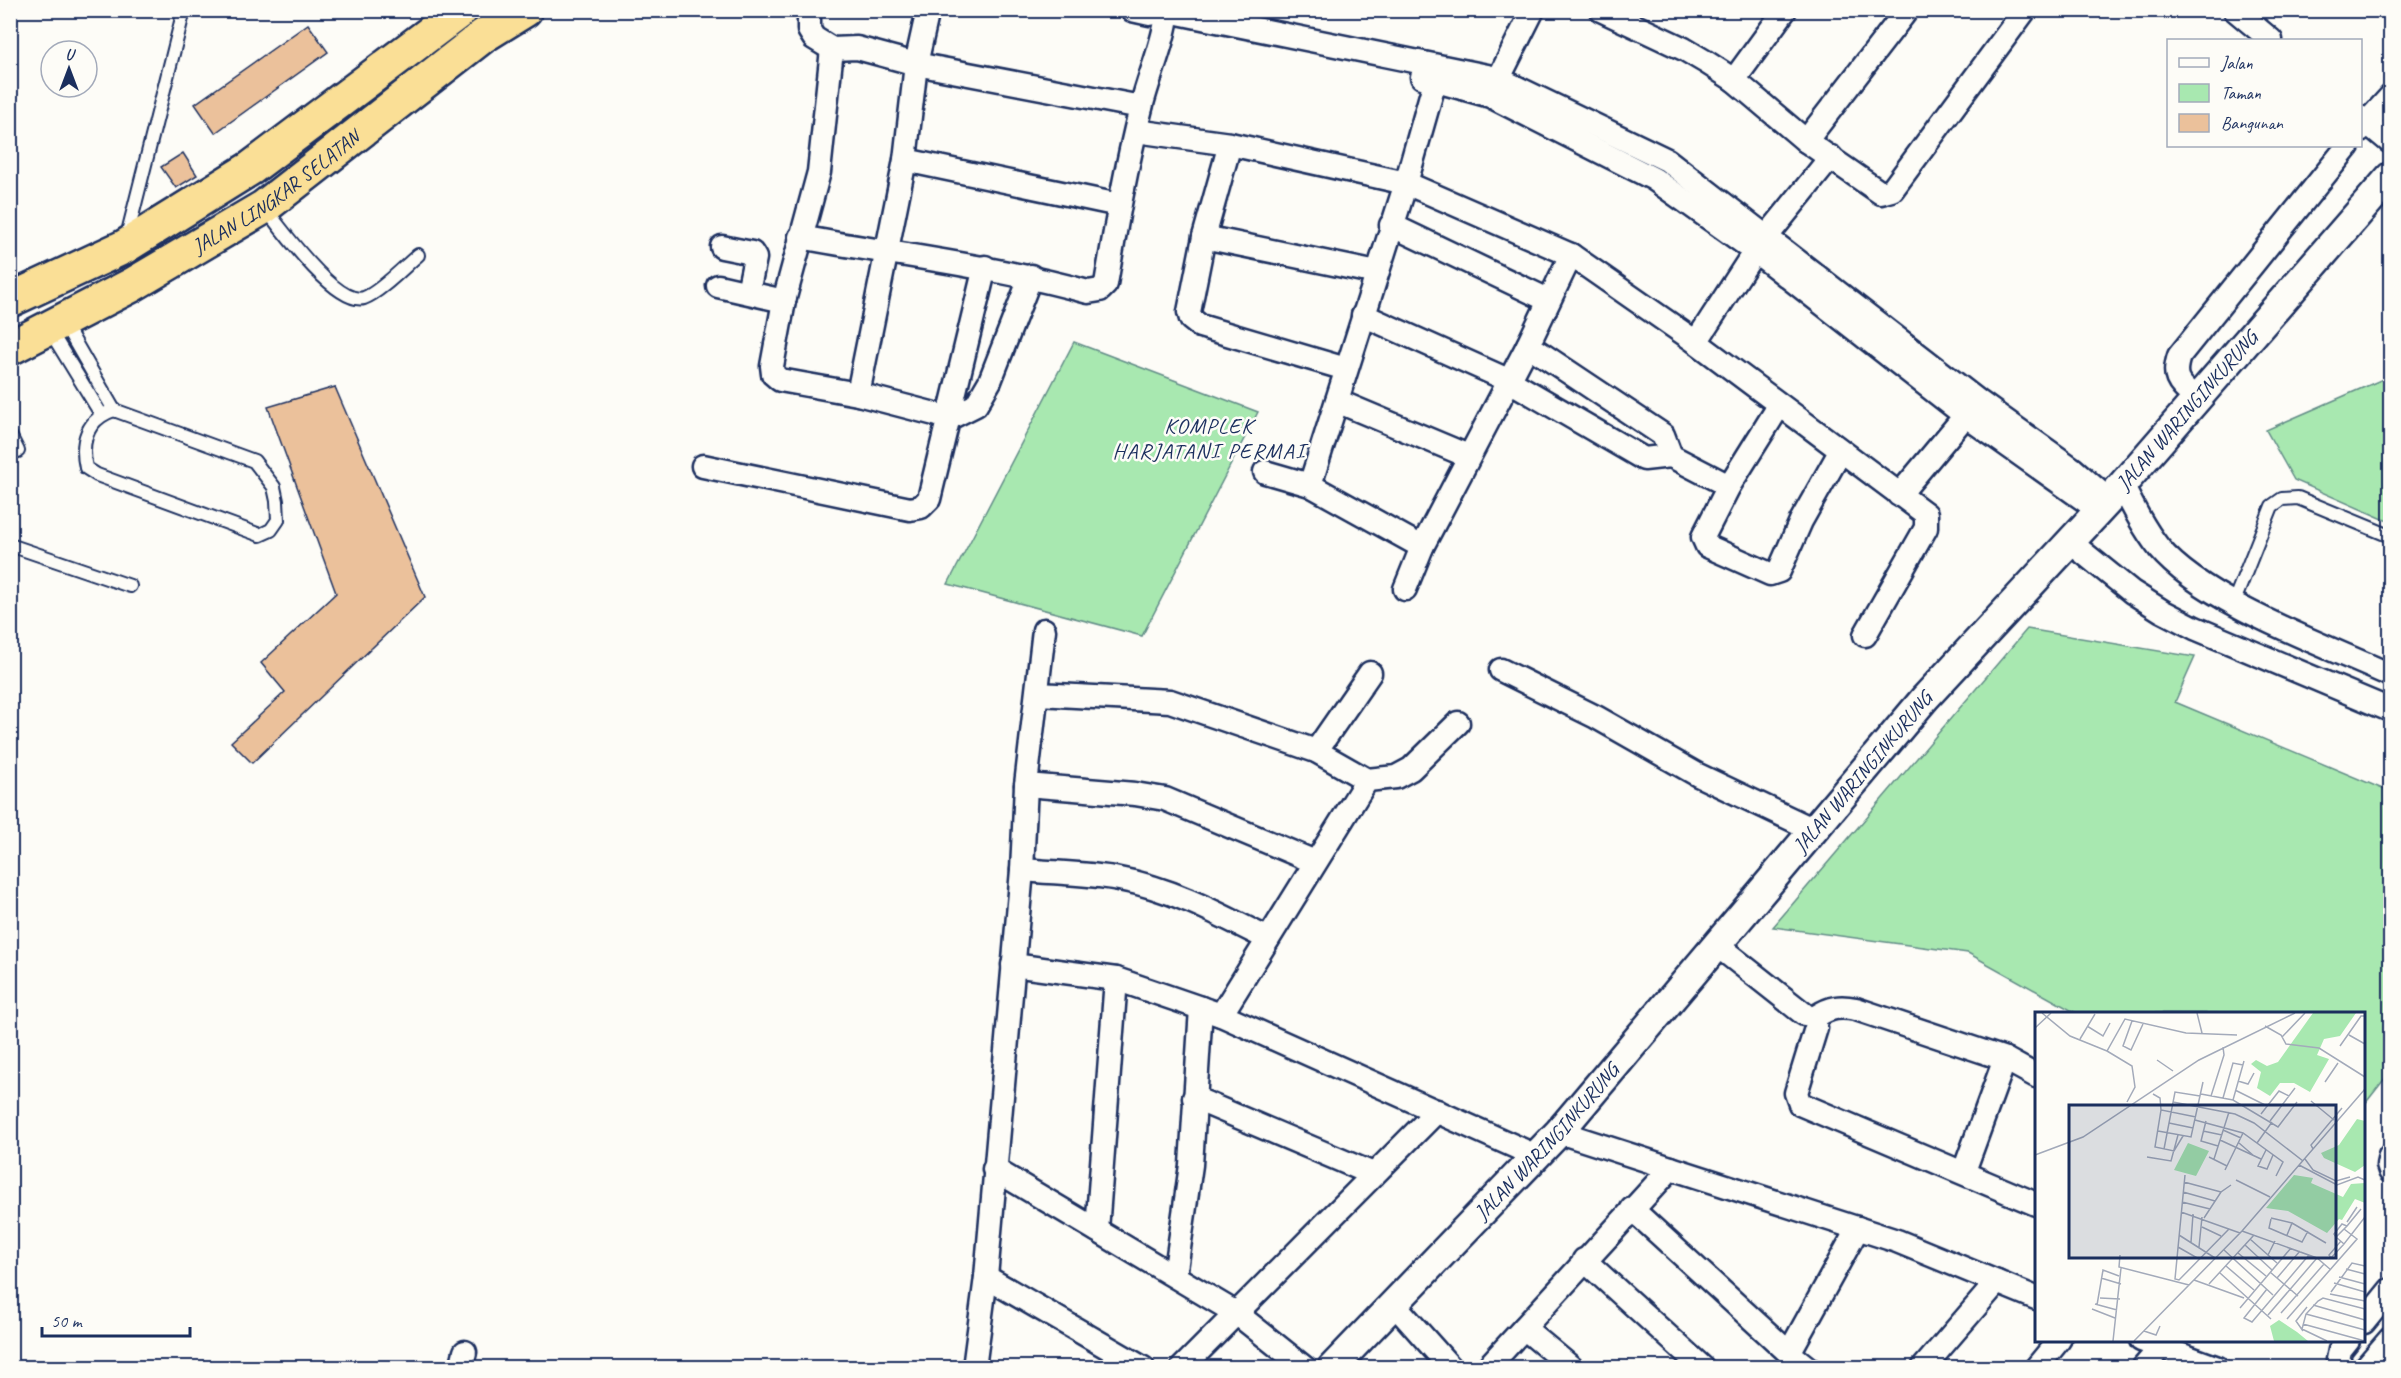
<svg xmlns="http://www.w3.org/2000/svg" width="2401" height="1378" viewBox="0 0 2401 1378" font-family="Caveat,sans-serif">
  <rect width="100%" height="100%" fill="#fdfcf7"/>
  <filter id="ink" filterUnits="userSpaceOnUse"><feTurbulence type="fractalNoise" baseFrequency=".0167" numOctaves="2"/><feDisplacementMap in="SourceGraphic" scale="12" xChannelSelector="R" yChannelSelector="G"/><feConvolveMatrix kernelMatrix="1 2 1 2 8 2 1 2 1" color-interpolation-filters="sRGB"/></filter>
  <g filter="url(#ink)">
    <g fill="#a8e8b0" stroke="#628c87" stroke-width="1.5">
      <polygon points="1074,342 1258,412 1142,636 948,584"/>
      <polygon points="2390,376 2390,522 2294,480 2266,430"/>
      <polygon points="2027,629 2195,657 2175,702 2390,792 2390,1072 2364,1105 2364,1014 2076,1013 1968,953 1773,927"/>
    </g>
    <g fill="#ebc19b" stroke="#1b2f5e" stroke-width="1.5">
      <polygon points="308,24 328,52 215,133 195,104"/>
      <polygon points="183,153 197,175 176,188 161,167"/>
      <polygon points="335,387 425,597 252,763 231,742 285,692 261,663 336,593 268,407"/>
    </g>
    <g fill="none" stroke-linecap="round" stroke-linejoin="round">
      <defs>
        <g id="service">
          <path d="M 265,208 C 281,229 337,306 364,298 C 379,293 405,266 418,255"/>
          <polyline points="126,240 184,10"/>
          <polyline points="64,323 114,410"/>
          <polyline points="49,329 101,414"/>
          <path d="M 114,410 L 254,461 L 274,487 L 277,501 L 278,520 L 271,530 L 260,535 L 97,475 L 86,468 C 80,441 87,419 114,410 Z"/>
          <polyline points="10,435 18,451"/>
          <polyline points="10,545 130,586"/>
          <polyline points="2233,604 2272,506 2282,499 2298,498 2390,536"/>
        </g>
        <g id="minor">
          <polyline points="809,10 809,30 814,38 832,49 857,48 916,64 1141,107"/>
          <polyline points="1132,10 1150,14 1168,11 1497,78 1667,160 1978,401 2073,469 2109,500"/>
          <polyline points="1601,10 1684,49 1706,62 1734,80 1806,141 1881,193 1892,190 2025,10"/>
          <polyline points="2235,10 2271,40"/>
          <polyline points="832,49 819,172 784,301 772,366 773,374 780,380 858,394 950,418 976,405 990,381 1031,276"/>
          <polyline points="1422,77 1490,96 1654,179 1755,251 1966,416 2100,511"/>
          <polyline points="1734,80 1785,10"/>
          <polyline points="1492,92 1533,10"/>
          <polyline points="2360,117 2390,142"/>
          <polyline points="2360,130 2390,97"/>
          <polyline points="1136,131 1230,144 1406,183 1571,255 1696,342 1926,514 1926,528 1865,635"/>
          <polyline points="1806,141 1907,10"/>
          <polyline points="1230,144 1204,237 1189,312 1191,319 1200,326 1346,369"/>
          <polyline points="905,160 1119,205"/>
          <polyline points="1391,225 1548,300"/>
          <path d="M 800,237 C 897,255 994,266 1088,292 L 1100,290 L 1106,284 C 1116,225 1126,166 1141,108 C 1149,75 1164,44 1168,10"/>
          <polyline points="1204,237 1377,273"/>
          <polyline points="722,247 752,253 755,258 748,292"/>
          <polyline points="718,286 784,301"/>
          <polyline points="1363,315 1508,380 1644,459 1671,456 1729,486"/>
          <polyline points="1696,342 1755,251 1831,157"/>
          <polyline points="1528,345 1663,435 1671,456"/>
          <polyline points="858,394 905,160 916,64 928,10"/>
          <path d="M 2197,400 C 2180,384 2171,380 2179,356 L 2348,146"/>
          <polyline points="1337,401 1468,456"/>
          <polyline points="1779,406 1729,486 1703,537 1707,546 1770,574 1779,571 1801,521 1840,452"/>
          <polyline points="703,466 910,509 921,507 929,499 985,267"/>
          <polyline points="1265,472 1310,485 1422,547"/>
          <polyline points="1310,485 1406,183 1439,67"/>
          <path d="M 2122,485 C 2133,507 2144,529 2159,548 C 2205,603 2325,645 2390,675"/>
          <polyline points="1899,495 1975,404"/>
          <polyline points="2070,542 2132,592 2162,611 2195,628 2390,710"/>
          <polyline points="1405,589 1422,547 1528,345 1571,255"/>
          <polyline points="1501,670 1596,717 1698,775 1814,830"/>
          <polyline points="1038,694 1170,701 1316,751 1367,780"/>
          <polyline points="1316,751 1370,673"/>
          <polyline points="1026,785 1135,794 1165,799 1315,862"/>
          <path d="M 1022,870 C 1054,873 1087,873 1119,879 C 1171,888 1221,915 1268,939"/>
          <polyline points="1718,946 1804,1014"/>
          <polyline points="1013,965 1116,979 1221,1015 1536,1156"/>
          <polyline points="1221,1015 1367,780 1396,777 1411,769 1458,723"/>
          <path d="M 1817,1016 C 1831,1007 1840,1006 1856,1009 L 2005,1059 L 1964,1171"/>
          <polyline points="1816,1028 1796,1093 1800,1104 2036,1204"/>
          <polyline points="2005,1059 2036,1076"/>
          <polyline points="1194,1098 1373,1174"/>
          <polyline points="1559,1132 1897,1241 2036,1298"/>
          <polyline points="2390,1156 2388,1165 2390,1171"/>
          <polyline points="994,1169 1236,1313 1305,1368"/>
          <polyline points="1632,1209 1789,1353"/>
          <polyline points="1097,1230 1116,979"/>
          <polyline points="1584,1260 1703,1368"/>
          <polyline points="1175,1276 1191,1165 1201,1008"/>
          <polyline points="986,1277 1143,1368"/>
          <polyline points="1394,1304 1451,1368"/>
          <polyline points="2364,1322 2390,1290"/>
          <polyline points="1524,1328 1572,1368"/>
          <polyline points="2141,1340 2218,1368"/>
          <polyline points="461,1368 465,1352"/>
          <polyline points="974,1368 986,1277 1022,870 1026,785 1044,630"/>
          <polyline points="1182,1368 1437,1111"/>
          <polyline points="1487,1368 1671,1168"/>
          <polyline points="1808,1368 1789,1353 1858,1228"/>
          <polyline points="1923,1368 1997,1282"/>
          <polyline points="2036,1368 2059,1340"/>
          <polyline points="2143,1368 2160,1348"/>
          <polyline points="2343,1368 2338,1360 2340,1350 2348,1340"/>
          <polyline points="2365,1368 2390,1339"/>
        </g>
        <g id="tertiary">
          <path id="s1" d="M 1332,1368 L 1559,1132 L 1925,698 L 2109,500 L 2390,177"/>
        </g>
        <g id="trunk">
          <polyline points="10,300 124,247 251,168 461,10"/>
          <path id="s2" d="M 10,348 L 132,285 L 264,207 L 483,36 L 525,10"/>
        </g>
      </defs>
      <use href="#service" stroke="#1b2f5e" stroke-width="16"/>
      <use href="#minor" stroke="#1b2f5e" stroke-width="27"/>
      <use href="#tertiary" stroke="#1b2f5e" stroke-width="33"/>
      <use href="#trunk" stroke="#1b2f5e" stroke-width="38"/>
      <use href="#service" stroke="#fdfcf7" stroke-width="12"/>
      <use href="#minor" stroke="#fdfcf7" stroke-width="22"/>
      <use href="#tertiary" stroke="#fdfcf7" stroke-width="28"/>
      <use href="#trunk" stroke="#fadf96" stroke-width="33"/>
    </g>
  </g>
  <g text-anchor="middle" dominant-baseline="central" stroke-width="5" stroke-linejoin="round" paint-order="stroke">
    <g font-size="21" fill="#1b2f5e" stroke="#fdfcf7">
      <text stroke="none"><textPath href="#s2" startOffset="309">JALAN LINGKAR SELATAN</textPath></text>
      <text stroke="none"><textPath href="#s1" startOffset="1284">JALAN WARINGINKURUNG</textPath></text>
      <text stroke="none"><textPath href="#s1" startOffset="798">JALAN WARINGINKURUNG</textPath></text>
      <text stroke="none"><textPath href="#s1" startOffset="312">JALAN WARINGINKURUNG</textPath></text>
    </g>
    <g font-size="22" letter-spacing="1.5" fill="#1b2f5e" stroke="#fdfcf7">
      <text x="1209" y="426">KOMPLEK<tspan x="1209" dy="25">HARJATANI PERMAI</tspan></text>
    </g>
  </g>
  <g transform="translate(2035 1012)">
    <rect width="330" height="330" fill="#fdfcf7"/>
    <path d="M 278,1 L 321,1 L 305,24 L 289,27 L 282,43 L 294,47 L 275,80 L 259,71 L 245,71 L 235,84 L 222,76 L 226,60 L 216,52 L 221,48 L 232,54 L 243,50 ZM 322,107 L 330,109 L 330,153 L 320,160 L 289,146 L 286,141 L 304,133 ZM 153,131 L 174,139 L 161,164 L 139,158 ZM 259,163 L 278,166 L 276,171 L 308,185 L 316,172 L 330,171 L 330,191 L 320,187 L 307,208 L 304,207 L 292,221 L 253,199 L 231,196 ZM 244,308 L 262,320 L 273,329 L 239,329 L 235,314 Z" fill="#a8e8b0"/>
    <path fill="none" stroke="#a3aaba" stroke-width="1.5" d="M 7,1 L 35,24 L 72,39 L 90,7 L 151,21 L 202,23M 162,1 L 167,21M 97,9 L 88,34 L 96,38 L 108,12M 52,14 L 68,24 L 75,11M 230,14 L 246,23 L 251,32 L 284,36 L 330,65M 0,16 L 16,1M 314,23 L 330,32M 247,25 L 270,1M 45,27 L 60,2M 305,34 L 326,4 L 330,4M 72,39 L 97,54 L 100,75 L 92,90M 122,48 L 138,59M 203,69 L 213,72 L 219,61M 290,70 L 303,51M 200,78 L 232,94M 118,82 L 125,86 L 126,98 L 161,105M 166,82 L 198,88 L 243,115 L 262,90M 176,84 L 189,43 L 188,35M 188,86 L 198,51 L 208,53M 198,88 L 209,49M 276,89 L 299,108M 138,90 L 200,102 L 219,111 L 268,149M 126,98 L 120,135 L 139,139 L 148,124M 226,102 L 244,79 L 254,84M 160,108 L 208,121 L 248,150 L 241,164M 171,109 L 166,129 L 183,134M 235,109 L 260,76M 134,111 L 158,116M 188,118 L 206,126M 123,119 L 156,125 L 168,70M 168,119 L 187,123M 185,128 L 226,147M 204,131 L 219,144M 222,131 L 237,110M 129,137 L 140,80 L 165,84M 278,137 L 276,133 L 307,96M 231,138 L 223,154 L 232,157 L 238,143M 0,143 L 48,125 L 164,48 L 260,1M 112,145 L 136,149 L 143,123M 174,145 L 192,154M 179,147 L 194,100M 270,147 L 278,158 L 301,169 L 315,165M 264,153 L 302,173 L 323,165 L 330,168M 190,158 L 208,121M 150,163 L 140,267 L 144,268 L 194,217M 201,168 L 235,185M 149,170 L 186,180M 148,180 L 180,189M 147,190 L 175,197M 146,200 L 205,221M 169,206 L 186,180 L 196,173M 236,206 L 257,211 L 252,223M 236,207 L 234,216 L 267,230 L 273,219M 312,210 L 322,195M 257,211 L 291,231M 307,212 L 312,214 L 301,225 L 299,222 ZM 312,214 L 326,197M 167,215 L 186,224M 207,219 L 282,246 L 296,258M 144,223 L 180,246M 301,225 L 309,232 L 330,205M 215,227 L 233,243M 240,229 L 233,243 L 242,251M 306,229 L 294,243 L 296,246 L 309,232M 156,230 L 158,202M 210,233 L 237,258M 143,235 L 164,247M 164,235 L 167,205M 189,238 L 238,283M 203,241 L 231,264M 85,243 L 84,255 L 154,273M 191,254 L 219,278M 311,257 L 330,262M 235,260 L 263,284M 185,261 L 236,307M 304,265 L 330,272M 66,266 L 86,272M 242,266 L 265,239M 159,268 L 209,286M 299,271 L 330,280M 174,272 L 219,223M 232,277 L 209,306 L 217,310 L 274,243M 296,280 L 317,251 L 330,254M 295,282 L 330,289M 65,286 L 85,287M 60,292 L 82,298M 62,293 L 68,258 L 84,264M 278,293 L 330,308M 205,296 L 256,236M 57,297 L 80,306M 246,301 L 289,252M 271,302 L 330,318M 233,303 L 282,246M 252,307 L 322,227 L 309,217M 268,312 L 330,329M 109,319 L 121,323 L 125,314M 268,319 L 261,309 L 272,295M 78,329 L 86,256M 99,329 L 207,219 L 330,77M 292,329 L 267,317 L 271,302 L 283,289 L 288,286 L 330,297"/>
    <path fill="#1b2f5e" fill-opacity="0.15" stroke="#1b2f5e" stroke-width="3" d="M 34,93 L 301,93 L 301,246 L 34,246 Z"/>
    <rect width="330" height="330" fill="none" stroke="#1b2f5e" stroke-width="3"/>
  </g>
  <rect width="2401" height="1378" fill="none" stroke="#fdfcf7" stroke-width="36"/>
  <rect x="18" y="18" width="2365" height="1342" fill="none" stroke="#1b2f5e" stroke-width="2" filter="url(#ink)"/>
  <rect x="2167" y="39" width="195" height="108" fill="#fdfcf7" stroke="#a3aaba" stroke-width="1.5"/>
  <rect x="2179" y="58" width="30" height="9" fill="#fdfcf7" stroke="#a3aaba" stroke-width="1.5"/>
  <text x="2221" y="69" font-size="18" fill="#1b2f5e">Jalan</text>
  <rect x="2179" y="84" width="30" height="18" fill="#a8e8b0" stroke="#a3aaba" stroke-width="1.5"/>
  <text x="2221" y="99" font-size="18" fill="#1b2f5e">Taman</text>
  <rect x="2179" y="114" width="30" height="18" fill="#ebc19b" stroke="#a3aaba" stroke-width="1.5"/>
  <text x="2221" y="129" font-size="18" fill="#1b2f5e">Bangunan</text>
  <g transform="translate(69 69)"><circle r="28" fill="#fdfcf7" stroke="#a3aaba" stroke-width="1.5"/>
  <path d="M0-4.5L10 22L0 15L-10 22Z" fill="#1b2f5e"/>
  <text y="-9" font-size="16" font-weight="bold" text-anchor="middle" fill="#1b2f5e">U</text>
  </g>
  <path d="M42 1327v9h148v-9" fill="none" stroke="#1b2f5e" stroke-width="3"/>
  <text x="51" y="1327" font-size="18" fill="#1b2f5e" stroke="#fdfcf7" stroke-width="4.5" paint-order="stroke">50 m</text>
</svg>
